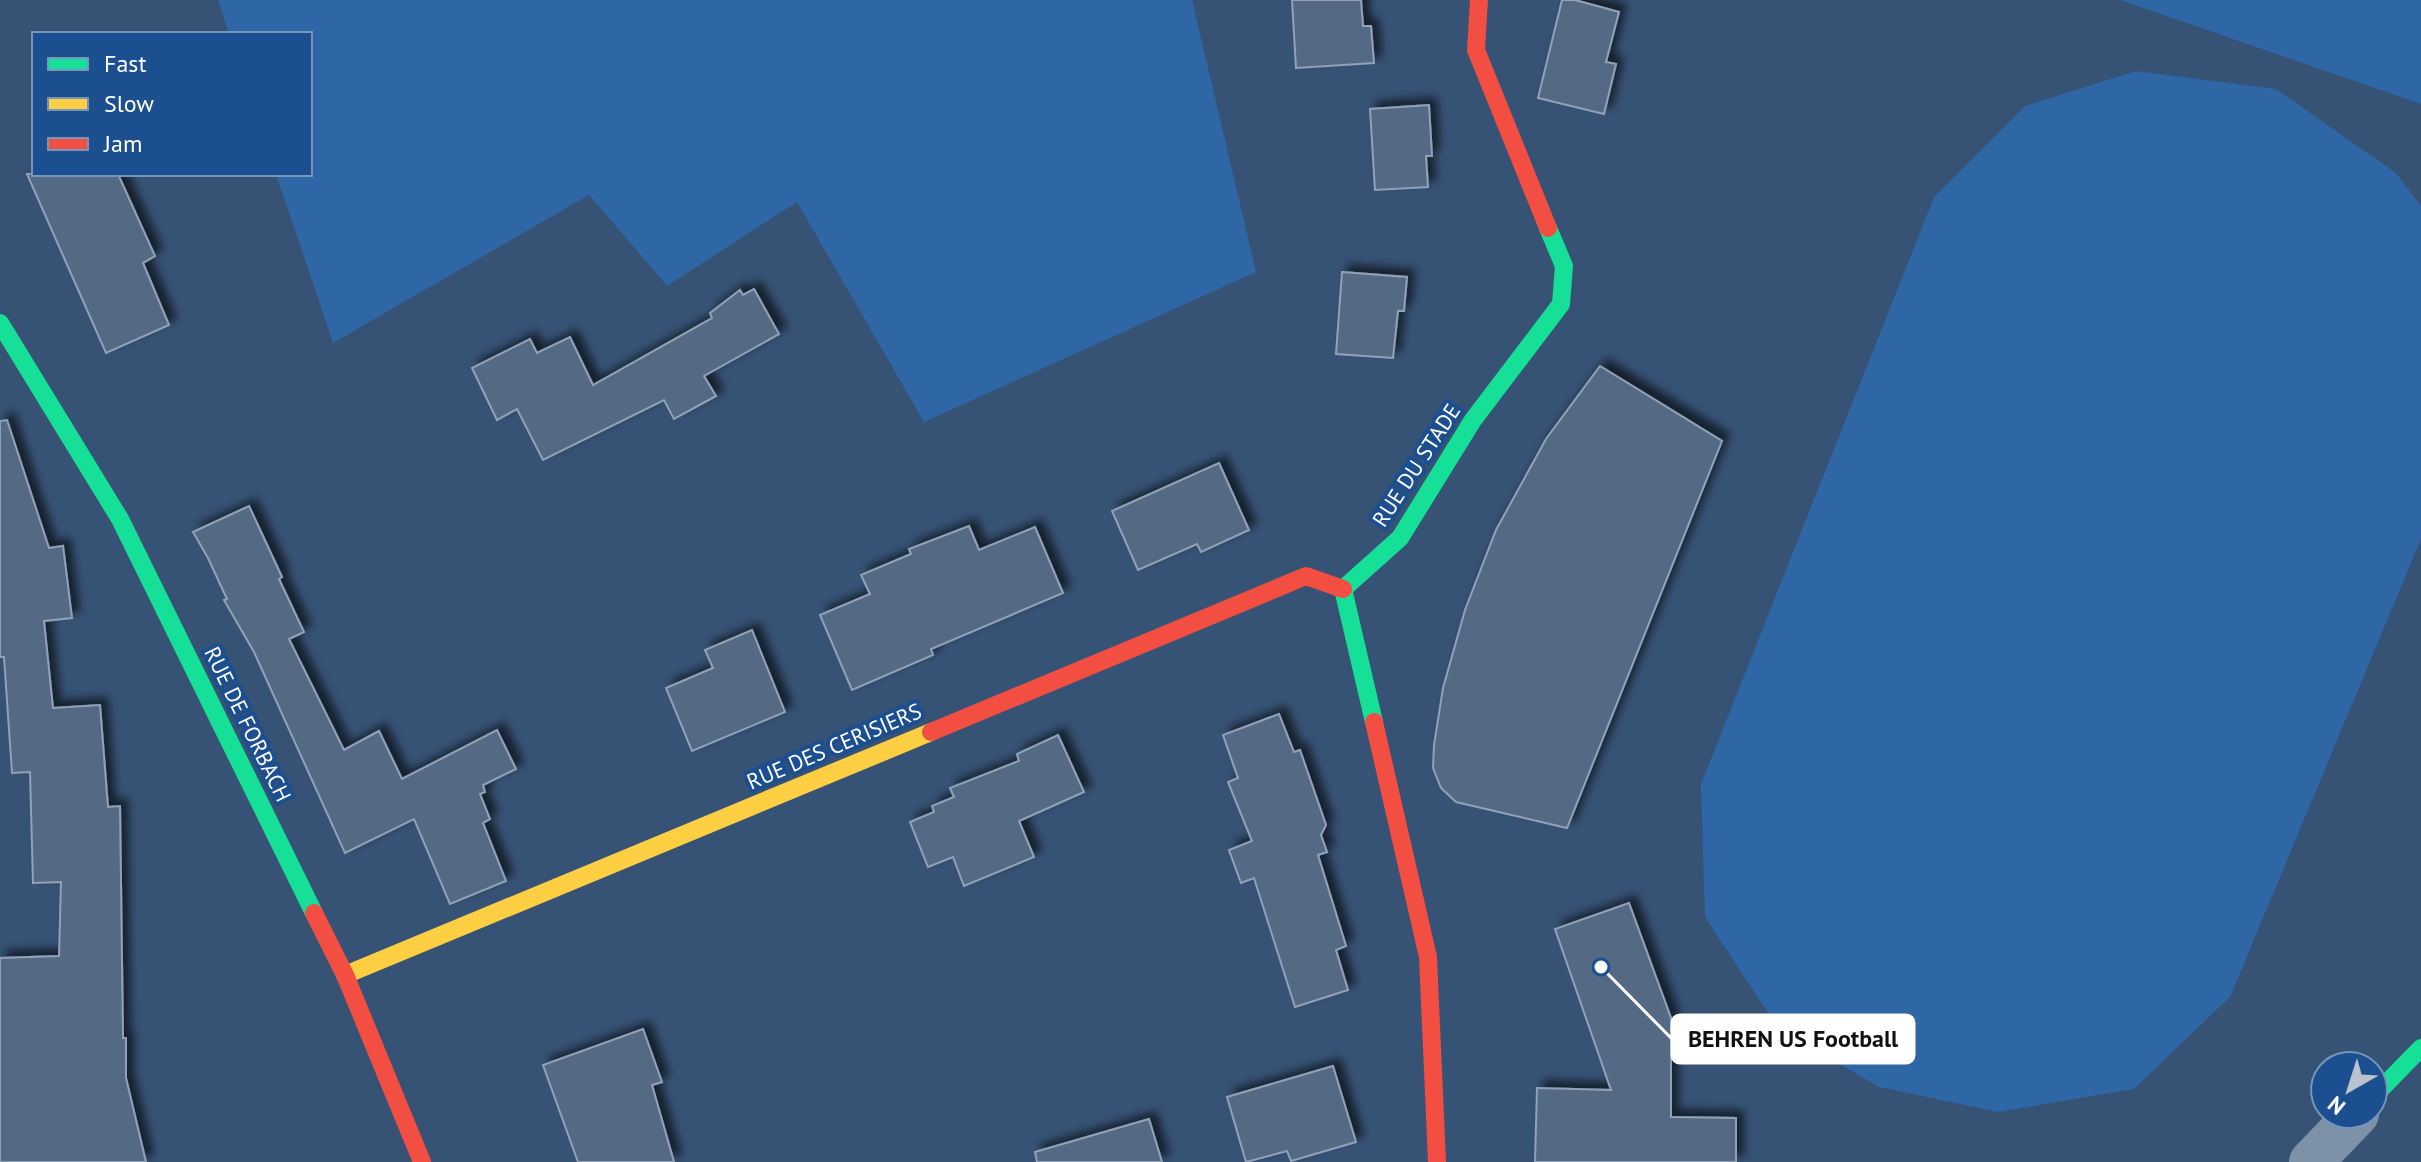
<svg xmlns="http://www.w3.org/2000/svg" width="2421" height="1162" viewBox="0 0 2421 1162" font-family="'PT Sans',sans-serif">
  <defs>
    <filter id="shadow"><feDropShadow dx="7" dy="-7" stdDeviation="4" flood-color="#0009"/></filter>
  </defs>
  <rect width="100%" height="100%" fill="#365274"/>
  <g fill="#2f66a5">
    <polygon points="218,0 1192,0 1256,272 924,422 797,202 667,286 589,195 333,343 276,174 310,174 310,34 229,34"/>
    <polygon points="2120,0 2421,0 2421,104"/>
    <polygon points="2136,71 2276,89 2396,173 2421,206 2421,539 2230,997 2134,1089 1998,1112 1879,1087 1778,1028 1705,917 1701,784 1934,197 2025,106"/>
  </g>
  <g fill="#526984" stroke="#92a2b6" stroke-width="2" filter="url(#shadow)">
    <polygon points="1292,0 1361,0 1363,26 1371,26 1374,63 1296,68"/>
    <polygon points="1562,0 1575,0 1619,12 1606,62 1616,64 1604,114 1538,98"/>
    <polygon points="1429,105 1432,156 1426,156 1428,187 1375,190 1370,109"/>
    <polygon points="27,174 118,174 155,256 143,263 169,325 106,353"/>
    <polygon points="1342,272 1407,277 1404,311 1398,311 1393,358 1336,354"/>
    <polygon points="754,289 779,334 704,376 716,396 674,419 664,400 543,460 517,409 497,420 472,368 530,339 537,353 570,337 593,385 712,318 710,313 740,290 743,295"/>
    <polygon points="1600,366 1722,441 1567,828 1456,802 1441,788 1433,768 1434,745 1443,688 1465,610 1496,530 1546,439"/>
    <polygon points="7,420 49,548 63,546 72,618 44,621 53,708 100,705 108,807 120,806 123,1038 126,1038 126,1078 146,1162 0,1162 0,958 59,956 61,882 33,883 30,772 12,773 4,657 0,657 0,421"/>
    <polygon points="1219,463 1249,530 1201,552 1197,544 1138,570 1112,511"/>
    <polygon points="249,506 282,577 279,579 304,632 289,639 344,750 379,731 402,779 497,730 516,769 483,785 485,792 480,794 490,819 483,823 506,881 450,904 414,819 345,853 254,652 224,600 227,599 208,558 193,532"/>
    <polygon points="969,526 979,550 1035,527 1063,593 931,649 933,655 852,690 820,615 870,594 861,575 911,554 909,549"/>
    <polygon points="752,630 785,712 692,751 666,688 713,668 705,650"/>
    <polygon points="1279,714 1294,752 1300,750 1326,825 1321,835 1327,852 1318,855 1346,946 1336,950 1348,990 1295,1007 1254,878 1241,883 1229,850 1252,841 1228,782 1238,778 1223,735"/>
    <polygon points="1058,735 1084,792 1019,821 1034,857 964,886 953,857 928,867 910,822 934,812 932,806 954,797 950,788 1019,761 1017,754"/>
    <polygon points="1629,903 1671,1018 1671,1117 1736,1118 1736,1162 1535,1162 1537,1088 1611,1090 1555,929"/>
    <polygon points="643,1029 662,1082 652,1085 674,1162 578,1162 543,1065"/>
    <polygon points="1333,1066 1356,1142 1291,1161 1287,1151 1246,1162 1227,1097"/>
    <polygon points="1149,1119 1162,1162 1037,1162 1035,1152"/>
  </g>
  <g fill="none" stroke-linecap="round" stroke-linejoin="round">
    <polyline stroke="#7d92a8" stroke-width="44" points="2311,1162 2357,1114"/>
    <g stroke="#16e098" stroke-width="18">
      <polyline points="0,323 120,519 314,913"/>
      <polyline points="1374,722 1343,589 1400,538 1473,420 1561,304 1564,266 1548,228"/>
      <polyline points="2373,1097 2421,1048"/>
    </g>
    <polyline stroke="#ffcf43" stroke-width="18" points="345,975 931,732"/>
    <g stroke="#f24e42" stroke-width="18">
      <polyline points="1479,0 1476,50 1548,228"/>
      <polyline points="1374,722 1428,957 1437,1162"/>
      <polyline points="931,732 1306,576 1343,589"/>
      <polyline points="314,913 345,975 422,1162"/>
    </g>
  </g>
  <g text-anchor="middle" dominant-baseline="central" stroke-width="8" stroke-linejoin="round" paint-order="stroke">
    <g font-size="22" fill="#fff" stroke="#1b4f8f">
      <text transform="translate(1416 465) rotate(-57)">RUE DU STADE</text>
      <text transform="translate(248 724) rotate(64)">RUE DE FORBACH</text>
      <text transform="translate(834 746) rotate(-23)">RUE DES CERISIERS</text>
    </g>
  </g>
  <path fill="none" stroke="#fff" stroke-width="3" d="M1601 967L1672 1039"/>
  <circle fill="#fff" stroke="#1b4f8f" stroke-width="3" cx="1601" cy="967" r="8"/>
  <rect fill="#fff" stroke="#fff" stroke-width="3" x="1672" y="1015" width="242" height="48" rx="8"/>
  <g font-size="24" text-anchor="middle" font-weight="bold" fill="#111">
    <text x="1793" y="1047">BEHREN US Football</text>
  </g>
  <rect x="32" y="32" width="280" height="144" fill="#1b4f8f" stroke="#7695bc" stroke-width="2"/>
  <rect x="48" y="58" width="40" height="12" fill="#16e098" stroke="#7695bc" stroke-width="2"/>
  <text x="104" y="72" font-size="24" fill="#ffffff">Fast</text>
  <rect x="48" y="98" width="40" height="12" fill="#ffcf43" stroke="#7695bc" stroke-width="2"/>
  <text x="104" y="112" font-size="24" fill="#ffffff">Slow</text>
  <rect x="48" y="138" width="40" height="12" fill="#f24e42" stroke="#7695bc" stroke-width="2"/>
  <text x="104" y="152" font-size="24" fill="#ffffff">Jam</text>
  <g transform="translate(2349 1090) rotate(219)"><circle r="38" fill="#1b4f8f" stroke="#7695bc" stroke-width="2"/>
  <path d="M0-6L14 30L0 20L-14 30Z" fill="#b9c2ce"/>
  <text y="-12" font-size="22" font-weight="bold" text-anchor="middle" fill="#ffffff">N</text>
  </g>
</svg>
